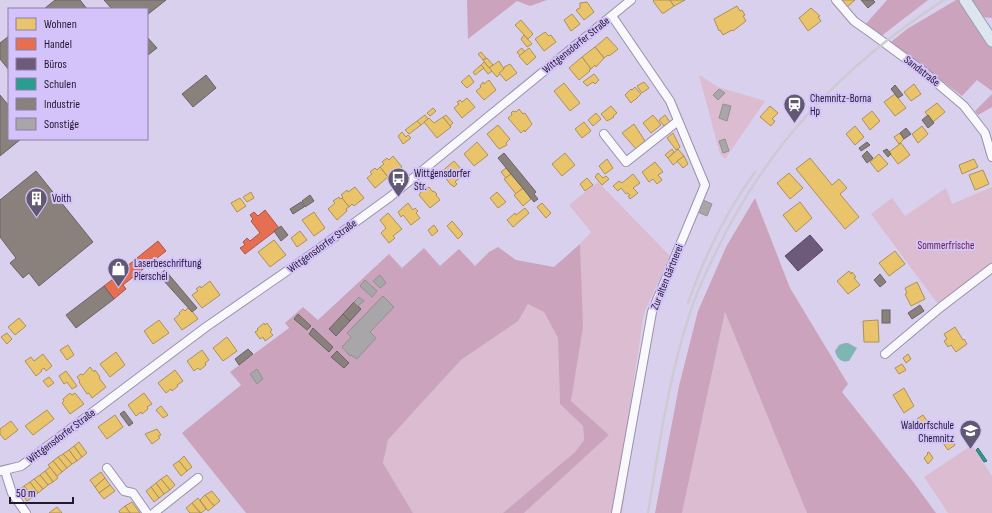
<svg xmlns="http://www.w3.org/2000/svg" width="992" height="513" viewBox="0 0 992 513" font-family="'Sofia Sans Condensed',sans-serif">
  <rect width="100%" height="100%" fill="#d9d0ed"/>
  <g fill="#dbbcd1">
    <polygon points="699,75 718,87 765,101 725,159 720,154"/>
    <polygon points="598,182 670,256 644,313 629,413 637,414 622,513 524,513 609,435 571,401 582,327 580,244 591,232 569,205"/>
    <polygon points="992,187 992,264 938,304 871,214 892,198 905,216 946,188 952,204"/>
    <polygon points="528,304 544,312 558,338 560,404 583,426 584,440 575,452 503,513 413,513 383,463 388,440 416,409 461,360 517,321"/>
    <polygon points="725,312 807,513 682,513"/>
    <polygon points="972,445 992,476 992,513 948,513 924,477"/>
  </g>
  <g fill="#cba3bc">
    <polygon points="467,0 547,0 530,6 517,1 468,39"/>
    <polygon points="887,0 928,0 880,37 864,26"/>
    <polygon points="956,0 961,0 992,44 992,91 977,80 962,96 891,42 907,29"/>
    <polygon points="970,0 992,0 992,18 981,17"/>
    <polygon points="992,94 992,107 978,115 975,111"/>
    <polygon points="755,198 790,288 848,384 842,392 914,483 936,513 807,513 725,312 682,513 655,513 679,386 698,311 726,247"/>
    <polygon points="580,244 583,327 571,401 609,435 524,513 503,513 575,452 584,440 583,426 560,404 558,338 544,312 528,304 518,321 461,360 416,409 388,440 383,463 413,513 246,513 182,433 241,385 230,372 289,328 285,323 303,307 318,320 389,254 402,268 424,248 440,266 459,249 475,266 489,252 498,247 516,260 554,267"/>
  </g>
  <path fill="#7fb5b3" d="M 845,343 L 848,343 L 857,348 L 849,361 C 841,363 837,358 835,351 L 839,345 Z"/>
  <g fill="#e9c46a" stroke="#ad9059">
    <polygon points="654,0 670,0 674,6 664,13 662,13 653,1"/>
    <polygon points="670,0 685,0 674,6"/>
    <polygon points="841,0 855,0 847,7"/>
    <polygon points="587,2 594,12 584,20 576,10 580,8 580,3"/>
    <polygon points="737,6 740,11 742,10 745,15 743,16 746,21 733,31 732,30 723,35 720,30 719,31 714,19"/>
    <polygon points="811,8 820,16 818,17 821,21 808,31 799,18"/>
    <polygon points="572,14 580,24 571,31 564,20"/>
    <polygon points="521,20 533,34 528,39 515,25"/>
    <polygon points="545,32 549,36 551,35 556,42 544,51 535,39"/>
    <polygon points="524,35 532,44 527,47 521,39"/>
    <polygon points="607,37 618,49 609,56 608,55 604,58 595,47"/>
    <polygon points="595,47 604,58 596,67 595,65 591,69 582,57"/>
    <polygon points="522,48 525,52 520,56 517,52"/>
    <polygon points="529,48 536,57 527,65 519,56"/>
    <polygon points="481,52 486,58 483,60 478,54"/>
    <polygon points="582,57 591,69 589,70 590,71 579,80 569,68"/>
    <polygon points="487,58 493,65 489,68 483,60"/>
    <polygon points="499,61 504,69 497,77 489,68"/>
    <polygon points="484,62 492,71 488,74 481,65"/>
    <polygon points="510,64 517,73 506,81 499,73 504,69 504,67"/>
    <polygon points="481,65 484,68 475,75 473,72"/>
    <polygon points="594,74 599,80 595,84 593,82 587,86 583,82"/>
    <polygon points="469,75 474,82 467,88 461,82"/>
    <polygon points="489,80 496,90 484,100 476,91 481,87 480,86 483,82 484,84"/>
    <polygon points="644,82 649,88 642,93 637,86"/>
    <polygon points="564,83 580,103 570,111 554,91"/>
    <polygon points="914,84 921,94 911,101 904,92"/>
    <polygon points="635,87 641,94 635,100 634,100 631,103 625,95 631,89 632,90"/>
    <polygon points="895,94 906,108 895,116 884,102"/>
    <polygon points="467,98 475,107 462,118 454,108 459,104 457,102 460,100 462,102"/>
    <polygon points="937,103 945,112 933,122 925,112"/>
    <polygon points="611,106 617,113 613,116 614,117 607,121 601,114"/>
    <polygon points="770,106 778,113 772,119 775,121 771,126 760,117"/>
    <polygon points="433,108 436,111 430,116 427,113"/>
    <polygon points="519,109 523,114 525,113 532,124 525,132 524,130 521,133 508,118 512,115 511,113 513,111 516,112"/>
    <polygon points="872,111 880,121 870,130 862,119"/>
    <polygon points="596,113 601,119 593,126 588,120"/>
    <polygon points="425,115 428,119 421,125 417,121"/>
    <polygon points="446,115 453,123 450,126 443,117"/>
    <polygon points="653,115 661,125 651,133 643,123"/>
    <polygon points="665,115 670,122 664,126 659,120"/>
    <polygon points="443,117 451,127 437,138 424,122 429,118 434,123"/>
    <polygon points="417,121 421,125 409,134 405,130"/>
    <polygon points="584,122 591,131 582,138 575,129"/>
    <polygon points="634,124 645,141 636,149 622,133"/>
    <polygon points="498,125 510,139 506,143 507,145 499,149 487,134"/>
    <polygon points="855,126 864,137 855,145 846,134"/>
    <polygon points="922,126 928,134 918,143 912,134"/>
    <polygon points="402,132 406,137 408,135 411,138 403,144 398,136"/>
    <polygon points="673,133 680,147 676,150 667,138"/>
    <polygon points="900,133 904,139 899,144 894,137"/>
    <polygon points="477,142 488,155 474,166 464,154"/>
    <polygon points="901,143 910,155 898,164 889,152"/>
    <polygon points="672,149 674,152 668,158 665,155"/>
    <polygon points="678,149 684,156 673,165 668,158"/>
    <polygon points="565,153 575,165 562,176 552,164"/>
    <polygon points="879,154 888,164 878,172 870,162"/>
    <polygon points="393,156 402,167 388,177 380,167 384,164 382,162 387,158 389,160"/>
    <polygon points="684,156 688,164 683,168 677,161"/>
    <polygon points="810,158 832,185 839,179 847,188 840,194 859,217 845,229 796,169"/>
    <polygon points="607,159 613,168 605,174 599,166"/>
    <polygon points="974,159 978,167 962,174 959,165"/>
    <polygon points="454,161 465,173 455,182 457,184 454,187 452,185 451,185 441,172"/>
    <polygon points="655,162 663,172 658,175 662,180 657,184 653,179 649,182 642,172"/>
    <polygon points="380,167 388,177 375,188 367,178 372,174 370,172 375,168 377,170"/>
    <polygon points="506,168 511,174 506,178 501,172"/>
    <polygon points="983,170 989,184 975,190 969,175"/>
    <polygon points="598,173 603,178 606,176 609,179 602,185 595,177"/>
    <polygon points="789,173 803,188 790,199 777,183"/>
    <polygon points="511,174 523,188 516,194 504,179"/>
    <polygon points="633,174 640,183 633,188 638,193 630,199 628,196 630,195 628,193 626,194 621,188 618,191 613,186 619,181 622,183"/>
    <polygon points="587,178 593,185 585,191 580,184"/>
    <polygon points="355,187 364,198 354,206 352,204 349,207 342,198 343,197 341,195 347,190 348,192"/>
    <polygon points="429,187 432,191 435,192 437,194 436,195 440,200 430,208 419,195 421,192"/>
    <polygon points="523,188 531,199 523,206 514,195"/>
    <polygon points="251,192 254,198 247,202 243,197"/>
    <polygon points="497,192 506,202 498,208 490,198"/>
    <polygon points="339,197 340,199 342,198 349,207 346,209 347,211 337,220 328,209 335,203 333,201"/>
    <polygon points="240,198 246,206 237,212 231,203"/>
    <polygon points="800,202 812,218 796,232 783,215"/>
    <polygon points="408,203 413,210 415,208 418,211 416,213 420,218 411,225 403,215 401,217 398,212"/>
    <polygon points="542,203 551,213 546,218 537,207"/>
    <polygon points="525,208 529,213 513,227 507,220 515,213 516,215"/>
    <polygon points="314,212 325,228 314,236 302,220"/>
    <polygon points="388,213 402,229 393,236 395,238 389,243 381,233 386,228 380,220"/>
    <polygon points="452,221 463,234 458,239 447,226"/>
    <polygon points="434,225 438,231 432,236 428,230"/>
    <polygon points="300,231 307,240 297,247 291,238"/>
    <polygon points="274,240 286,255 270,267 258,252"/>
    <polygon points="895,251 905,264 889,276 879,263"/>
    <polygon points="849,271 851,274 852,272 856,277 854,278 860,285 848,294 837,281"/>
    <polygon points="210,281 220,295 202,308 192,295 198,291 196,289 200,286 201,288"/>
    <polygon points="917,282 925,299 911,306 905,294 907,293 905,288"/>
    <polygon points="189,307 198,319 182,330 174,319 180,314 179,313 183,309 185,311"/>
    <polygon points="19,318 26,326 15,335 8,327"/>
    <polygon points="159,320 169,333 153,344 144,331"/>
    <polygon points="878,320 879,342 864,342 863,321"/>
    <polygon points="264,323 265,325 267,323 272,330 270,332 273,335 265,341 263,337 260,339 255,332 258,330 257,329"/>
    <polygon points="955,327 963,340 964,339 967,344 956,352 951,345 948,347 944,341 947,339 944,334"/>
    <polygon points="7,333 12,339 7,344 1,337"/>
    <polygon points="227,337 237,351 223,361 213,348"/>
    <polygon points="68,345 74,355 67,360 60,350"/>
    <polygon points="202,350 209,360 205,363 206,365 200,370 198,368 194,371 187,361"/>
    <polygon points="116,352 125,365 110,377 100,364"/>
    <polygon points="43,354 52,366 46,371 44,368 41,370 42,371 36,376 25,361 31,357 34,361"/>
    <polygon points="908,354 911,359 906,363 903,358"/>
    <polygon points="902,364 906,370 899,374 895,368"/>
    <polygon points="90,367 94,372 95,370 100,377 99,378 106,387 92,398 89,393 87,394 79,382 80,381 77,377 81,374 83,375"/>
    <polygon points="175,370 183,381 177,385 178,386 172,391 171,389 166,393 158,383"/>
    <polygon points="66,371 77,386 72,389 67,382 64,384 59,376"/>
    <polygon points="49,377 54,383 48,387 43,381"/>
    <polygon points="904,388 914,406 904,413 893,395"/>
    <polygon points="70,393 72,395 75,393 84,404 70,414 62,403 64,401 63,399"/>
    <polygon points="144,393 152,404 147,407 148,409 142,414 141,412 136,416 128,405"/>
    <polygon points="161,406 168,415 163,418 156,410"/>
    <polygon points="47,410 54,419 33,435 25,426"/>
    <polygon points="115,415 123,427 107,439 98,427"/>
    <polygon points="923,415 927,421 921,425 917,419"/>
    <polygon points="11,421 18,430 5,440 0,434 0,429"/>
    <polygon points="157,429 161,435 158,436 160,438 152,444 145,434"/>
    <polygon points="950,437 955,445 948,450 943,443"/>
    <polygon points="79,442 87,453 82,457 74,446"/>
    <polygon points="74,446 82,457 77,461 69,450"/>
    <polygon points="69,450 77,461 72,464 63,454"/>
    <polygon points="929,452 933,458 928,464 924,458 928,454 927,453"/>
    <polygon points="63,454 72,464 67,468 58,457"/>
    <polygon points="184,456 192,467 187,471 179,461"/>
    <polygon points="58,457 67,468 62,472 53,461"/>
    <polygon points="53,461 62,472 57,476 48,465"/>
    <polygon points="179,461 187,471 181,476 173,465"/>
    <polygon points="50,467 58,478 53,482 45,471"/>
    <polygon points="45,471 53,482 48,485 40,475"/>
    <polygon points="101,472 105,478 95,487 90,480"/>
    <polygon points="40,475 48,485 43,489 34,479"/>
    <polygon points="167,475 175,485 170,490 161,479"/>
    <polygon points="105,478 110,485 99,493 95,487"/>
    <polygon points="34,479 43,489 38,493 30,482"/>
    <polygon points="161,479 170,490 164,494 156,483"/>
    <polygon points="30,482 38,493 33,497 24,486"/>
    <polygon points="156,483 164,494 159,498 151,487"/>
    <polygon points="110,485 115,491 104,499 99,493"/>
    <polygon points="24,486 33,497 27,501 19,490"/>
    <polygon points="151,487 159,498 154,502 146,491"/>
    <polygon points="212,491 220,501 214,506 205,495"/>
    <polygon points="205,495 214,506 208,511 200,500"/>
    <polygon points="198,498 206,509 201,513 192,503"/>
    <polygon points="132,502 140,513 130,513 125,506"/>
    <polygon points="192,503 200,513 190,513 186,508"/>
    <polygon points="125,506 130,513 120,513 119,511"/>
    <polygon points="57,507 62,513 49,513"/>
  </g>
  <g fill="#e76f51" stroke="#ac5547">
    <polygon points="265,210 279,228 245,254 240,248 245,245 243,242 247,238 250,241 260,233 251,221 253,219 250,215 254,212 258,216"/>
    <polygon points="158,241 166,251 123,285 126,289 114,299 104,286 122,272 121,271"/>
  </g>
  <polygon fill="#6d597a" stroke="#564664" points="810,235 823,250 798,271 785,256"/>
  <polygon fill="#2a9d8f" stroke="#277573" points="978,448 987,461 984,462 976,450"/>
  <g fill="#8a817c" stroke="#6a6266">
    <polygon points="55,0 80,0 87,9 44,9"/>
    <polygon points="104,0 166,0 147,15 147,9 112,9"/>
    <polygon points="861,0 873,0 875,2 868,8"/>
    <polygon points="9,36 9,70 0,59 0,43"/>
    <polygon points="147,37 157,48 148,55 147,54"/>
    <polygon points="206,75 216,88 193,107 182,94"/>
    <polygon points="895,85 903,95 898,98 891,89"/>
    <polygon points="0,95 9,106 9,139 21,139 0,156"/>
    <polygon points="928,115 934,123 928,128 922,120"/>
    <polygon points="906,128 911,134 904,139 900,133"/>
    <polygon points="867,142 870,145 861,151 859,148"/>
    <polygon points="887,149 891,154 888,157 883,151"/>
    <polygon points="867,151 873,158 867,163 862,156"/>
    <polygon points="504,153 536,192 534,194 538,199 534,202 498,158"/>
    <polygon points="36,171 93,242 39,286 29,273 23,278 10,263 16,258 0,237 0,200"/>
    <polygon points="310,195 314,201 305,207 302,201"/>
    <polygon points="301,202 304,207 293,214 290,209"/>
    <polygon points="281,226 288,235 281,241 274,231"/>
    <polygon points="165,270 192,302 197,308 192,312 164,281 159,275"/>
    <polygon points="880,274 886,282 880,287 874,280"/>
    <polygon points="104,286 114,299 76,328 66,315"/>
    <polygon points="354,302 361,309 350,321 343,314"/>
    <polygon points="920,305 924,311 912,319 908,313"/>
    <rect x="882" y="310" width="8" height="13"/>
    <polygon points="298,314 311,326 307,330 294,319"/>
    <polygon points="343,314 350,321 336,336 329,329"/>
    <polygon points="313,328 333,347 329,352 309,334"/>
    <polygon points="248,349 253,354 239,365 235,359"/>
    <polygon points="337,351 349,363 344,368 331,357"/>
    <polygon points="124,411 133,423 129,426 120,414"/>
  </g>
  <g fill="#a8a6a8" stroke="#929190">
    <polygon points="719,89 725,93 718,100 713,95"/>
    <polygon points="723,104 731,106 727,121 719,118"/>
    <polygon points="725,139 729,151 723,153 719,141"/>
    <polygon points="703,200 712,204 707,216 698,212"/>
    <polygon points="380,275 386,283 380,288 373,281"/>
    <polygon points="365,280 377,291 372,297 360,286"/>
    <polygon points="383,296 394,307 370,332 376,338 357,359 351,355 350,356 342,347 351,337 347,333"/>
    <polygon points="359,297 364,301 358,306 354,302"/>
    <polygon points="257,369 263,379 257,384 250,374"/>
  </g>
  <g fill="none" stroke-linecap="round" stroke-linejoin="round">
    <defs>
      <g id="minor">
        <polyline points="836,0 854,21 871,33 924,72 964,106 985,133 992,157"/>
        <polyline points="612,16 670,101 705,185 652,312 616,513"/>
        <polyline points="604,134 626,162 678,121"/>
        <polyline points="885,354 941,307 992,268"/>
        <polyline points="107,468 124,491 133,493 147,513"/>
        <polyline points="0,471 21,466 206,327 310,255 390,197 631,0"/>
        <polyline points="5,471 12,493 26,513"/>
        <polyline points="154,513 198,478"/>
      </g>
      <polyline id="major" points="965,0 992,41"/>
    </defs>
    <use href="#minor" stroke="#9a91aa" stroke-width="10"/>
    <use href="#major" stroke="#949fb7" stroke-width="13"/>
    <use href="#minor" stroke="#f9f8fc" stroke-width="8"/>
    <use href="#major" stroke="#dde5ef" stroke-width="11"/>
    <g stroke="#cdcad4" stroke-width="2.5">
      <path d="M 688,303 C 704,257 726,212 755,172"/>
      <path d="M 648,513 C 659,447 668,380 689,316 C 695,296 704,276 714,256 C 765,147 843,65 944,0"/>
    </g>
  </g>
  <defs>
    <symbol id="station-pin" viewBox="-11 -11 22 30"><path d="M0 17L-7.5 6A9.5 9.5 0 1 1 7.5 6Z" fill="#615873" stroke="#d4c3fa"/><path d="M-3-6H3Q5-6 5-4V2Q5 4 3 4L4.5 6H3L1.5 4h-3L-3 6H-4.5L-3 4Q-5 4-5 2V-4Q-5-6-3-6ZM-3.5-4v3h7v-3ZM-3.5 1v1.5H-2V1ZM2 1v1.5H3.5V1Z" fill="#fff"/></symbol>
    <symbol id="bus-pin" viewBox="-11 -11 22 30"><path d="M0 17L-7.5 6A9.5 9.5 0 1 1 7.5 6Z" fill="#615873" stroke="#d4c3fa"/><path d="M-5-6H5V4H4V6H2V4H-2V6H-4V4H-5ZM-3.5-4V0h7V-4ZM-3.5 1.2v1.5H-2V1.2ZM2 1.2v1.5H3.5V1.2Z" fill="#fff"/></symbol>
    <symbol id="building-pin" viewBox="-11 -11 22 30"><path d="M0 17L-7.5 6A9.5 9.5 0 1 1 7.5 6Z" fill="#615873" stroke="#d4c3fa"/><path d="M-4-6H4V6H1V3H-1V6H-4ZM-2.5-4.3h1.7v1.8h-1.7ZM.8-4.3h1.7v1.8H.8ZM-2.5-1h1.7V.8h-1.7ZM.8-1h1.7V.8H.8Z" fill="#fff"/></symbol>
    <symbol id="shop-pin" viewBox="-11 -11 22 30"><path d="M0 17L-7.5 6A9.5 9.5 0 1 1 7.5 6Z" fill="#615873" stroke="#d4c3fa"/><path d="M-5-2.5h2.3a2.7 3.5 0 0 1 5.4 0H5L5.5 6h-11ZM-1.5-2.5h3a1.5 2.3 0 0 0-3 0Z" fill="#fff"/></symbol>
    <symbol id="school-pin" viewBox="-11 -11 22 30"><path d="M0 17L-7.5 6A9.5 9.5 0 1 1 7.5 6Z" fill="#615873" stroke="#d4c3fa"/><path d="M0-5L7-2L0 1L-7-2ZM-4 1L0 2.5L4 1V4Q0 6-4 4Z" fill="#fff"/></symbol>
  </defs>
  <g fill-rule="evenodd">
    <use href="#station-pin" x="782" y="92" width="25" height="34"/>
    <use href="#bus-pin" x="386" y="166" width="25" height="34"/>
    <use href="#building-pin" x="24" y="186" width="25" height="34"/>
    <use href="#shop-pin" x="106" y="256" width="25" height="34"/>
    <use href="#school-pin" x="958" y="418" width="25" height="34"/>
  </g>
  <g text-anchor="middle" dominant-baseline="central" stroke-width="4" stroke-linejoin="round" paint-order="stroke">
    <g font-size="11" fill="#211831" stroke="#d4c3fa">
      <text transform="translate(576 45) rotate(-39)">Wittgensdorfer Straße</text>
      <text transform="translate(922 71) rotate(38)">Sandstraße</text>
      <text transform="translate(322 246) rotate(-36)">Wittgensdorfer Straße</text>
      <text transform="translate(667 277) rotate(-68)">Zur alten Gärtnerei</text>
      <text transform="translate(61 436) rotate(-37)">Wittgensdorfer Straße</text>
    </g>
    <g font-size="11" fill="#211831" stroke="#d4c3fa" text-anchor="start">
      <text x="810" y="98">Chemnitz-Borna<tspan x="810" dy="13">Hp</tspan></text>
      <text x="414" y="173">Wittgensdorfer<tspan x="414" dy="13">Str.</tspan></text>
      <text x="52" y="198">Voith</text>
      <text x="134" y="263">Laserbeschriftung<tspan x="134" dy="13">Pierschel</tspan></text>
      <text x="954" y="425" text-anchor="end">Waldorfschule<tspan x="954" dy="13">Chemnitz</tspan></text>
    </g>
    <g font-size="11" fill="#6f2041" stroke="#d4c3fa">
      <text x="946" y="245">Sommerfrische</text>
    </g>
  </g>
  <rect x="8" y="8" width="140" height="132" fill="#d4c3fa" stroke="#8c7faa"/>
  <rect x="16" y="18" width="20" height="12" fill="#e9c46a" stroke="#8c7faa"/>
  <text x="44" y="28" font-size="12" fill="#211831">Wohnen</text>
  <rect x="16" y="38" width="20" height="12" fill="#e76f51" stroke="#8c7faa"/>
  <text x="44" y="48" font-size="12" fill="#211831">Handel</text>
  <rect x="16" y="58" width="20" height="12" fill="#6d597a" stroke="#8c7faa"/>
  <text x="44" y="68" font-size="12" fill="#211831">Büros</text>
  <rect x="16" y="78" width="20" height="12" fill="#2a9d8f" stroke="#8c7faa"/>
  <text x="44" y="88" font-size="12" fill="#211831">Schulen</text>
  <rect x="16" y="98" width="20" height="12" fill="#8a817c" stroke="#8c7faa"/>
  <text x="44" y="108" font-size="12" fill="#211831">Industrie</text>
  <rect x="16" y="118" width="20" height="12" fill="#a8a6a8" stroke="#8c7faa"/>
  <text x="44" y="128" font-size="12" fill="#211831">Sonstige</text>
  <path d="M10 497v6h63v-6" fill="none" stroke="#211831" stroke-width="2"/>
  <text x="16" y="497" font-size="12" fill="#211831" stroke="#d4c3fa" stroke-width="3" paint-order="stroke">50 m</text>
</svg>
